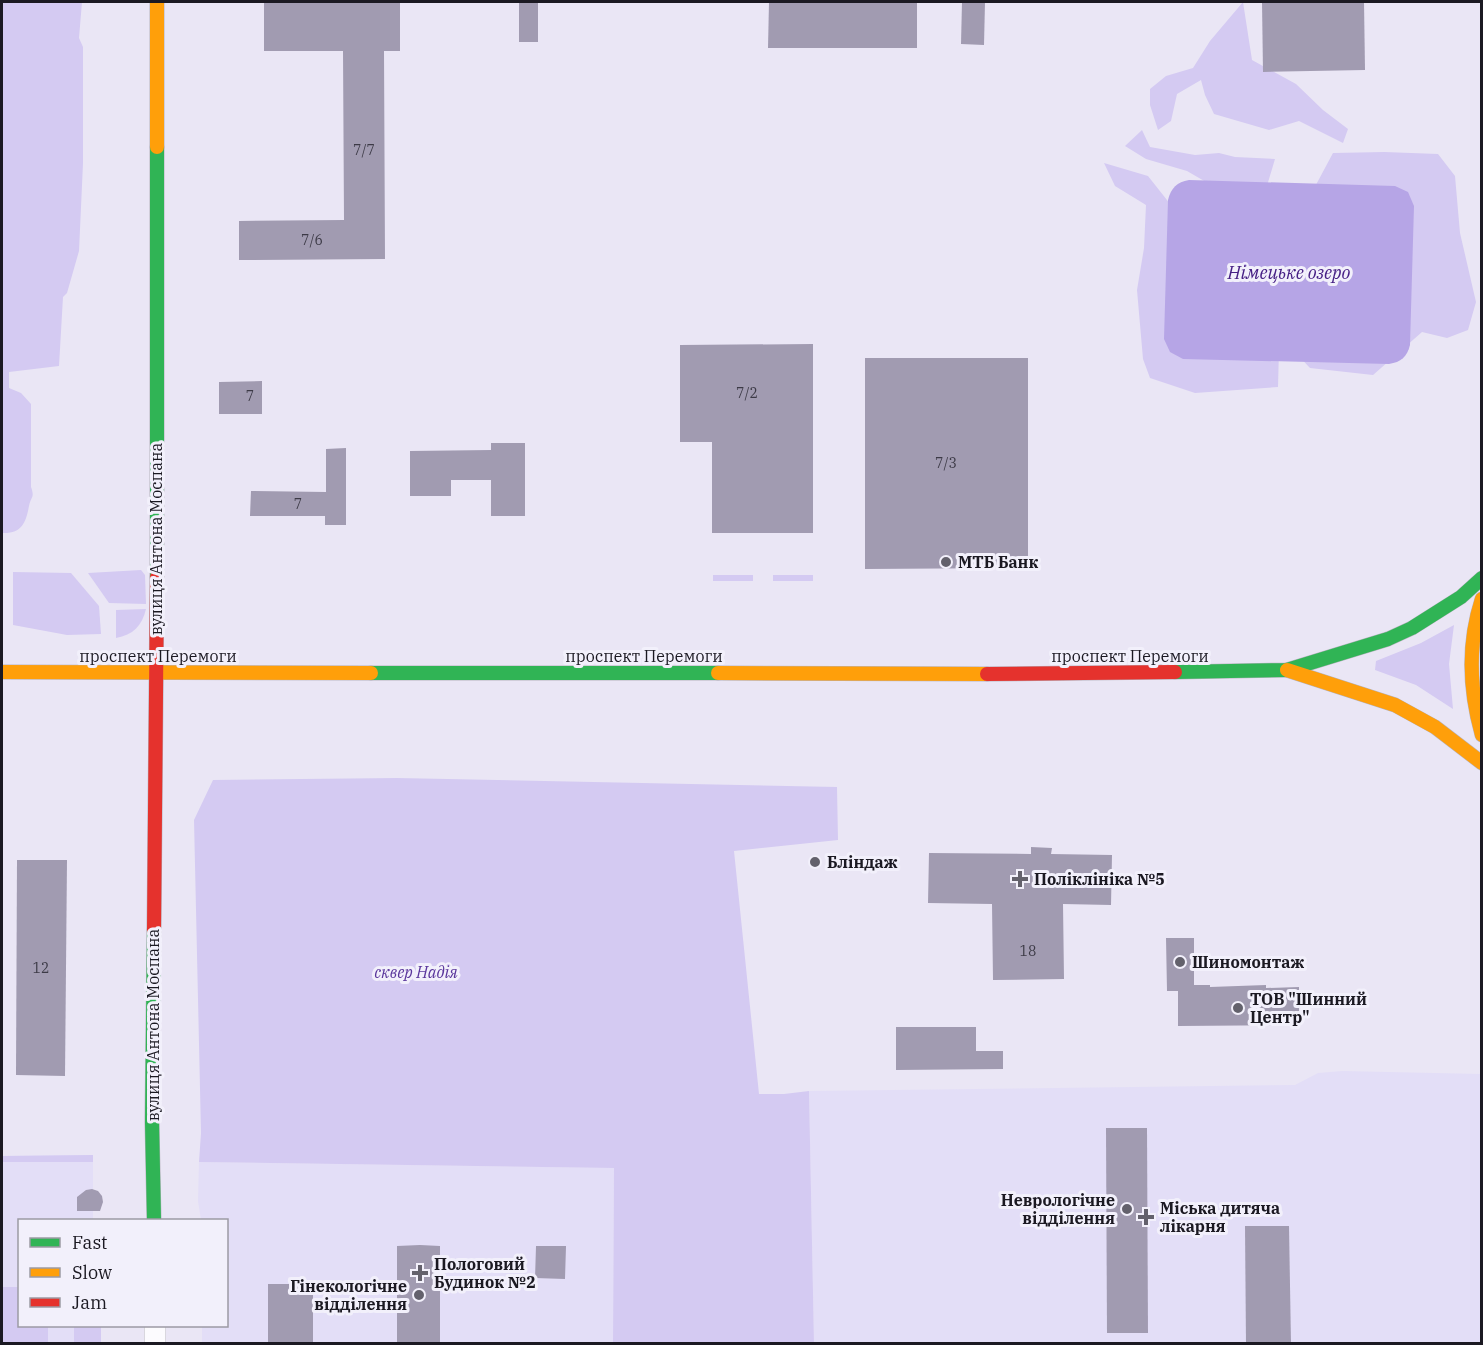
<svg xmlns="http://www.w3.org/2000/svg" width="1483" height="1345" viewBox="0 0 1483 1345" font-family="'IBM Plex Serif',serif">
  <rect width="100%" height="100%" fill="#eae6f5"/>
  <g fill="#e3def7">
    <polygon points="1342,1071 1481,1074 1481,1343 814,1343 809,1091 1295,1085 1318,1073"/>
    <polygon points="93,1155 93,1220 20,1220 20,1326 101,1326 101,1343 2,1343 2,1156"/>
    <polygon points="199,1162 614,1168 613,1343 202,1343 202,1326 226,1326 226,1220 201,1220 198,1201"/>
  </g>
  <g fill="#d4caf2">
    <path d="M 2,2 L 82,2 L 79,38 L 83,47 L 83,163 L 79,251 L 67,293 L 63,297 L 59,366 L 9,372 L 9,388 L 21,393 L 31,404 L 31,487 C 35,498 31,496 29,506 C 26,522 22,534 2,533 Z"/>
    <polygon points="1243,2 1252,60 1296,84 1323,110 1348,129 1343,143 1299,121 1269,130 1214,114 1205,95 1201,80 1177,94 1171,121 1158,130 1150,105 1150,89 1166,76 1193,68 1210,41"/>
    <polygon points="1142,130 1150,147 1195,155 1219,153 1235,157 1275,159 1263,199 1218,189 1187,171 1146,159 1125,146"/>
    <polygon points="1384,152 1438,154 1455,176 1460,233 1476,302 1468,330 1447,338 1422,332 1373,375 1310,368 1295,352 1310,196 1333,153"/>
    <polygon points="1104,163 1148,176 1182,219 1279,349 1278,387 1195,393 1150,378 1143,359 1137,290 1144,248 1146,205 1115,186"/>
    <polygon points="141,570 145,575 146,604 109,603 88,573"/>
    <polygon points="13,572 71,573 99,606 101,634 67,635 13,625"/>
    <rect x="713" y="575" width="40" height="6"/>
    <rect x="773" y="575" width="40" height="6"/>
    <path d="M 146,609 C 142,626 133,635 116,638 L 116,610 Z"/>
    <polygon points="1454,625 1449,664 1453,709 1416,685 1375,670 1376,661 1421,643"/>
    <polygon points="397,778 837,787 838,840 734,851 759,1094 784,1094 809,1091 814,1343 613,1343 614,1168 199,1162 201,1133 194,820 213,780"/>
    <polygon points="93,1155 93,1162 2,1162 2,1156"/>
    <polygon points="2,1287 19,1287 20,1326 48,1326 48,1343 2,1343"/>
    <rect x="74" y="1326" width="27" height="17"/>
  </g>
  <path fill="#b6a5e6" d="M 1189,180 L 1395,186 L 1408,192 L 1414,206 L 1410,345 C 1407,357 1401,362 1389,364 L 1183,359 L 1170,352 L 1164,339 L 1168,200 C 1171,188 1177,182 1189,180 Z"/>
  <g fill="#a19bb1">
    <polygon points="264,2 400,2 400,51 384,51 385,259 239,260 239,221 344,220 343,51 264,51"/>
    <rect x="519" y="2" width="19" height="40"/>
    <polygon points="769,2 917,2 917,48 768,48"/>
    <polygon points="962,2 985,2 984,45 961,44"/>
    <polygon points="1262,2 1364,2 1365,70 1263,72"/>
    <polygon points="813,344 813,533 712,533 712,442 680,442 680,345"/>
    <polygon points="865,358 1028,358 1028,568 865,569"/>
    <polygon points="262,381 262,414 219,414 219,382"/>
    <polygon points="491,443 525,443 525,516 491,516 491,480 451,480 451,496 410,496 410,451 491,450"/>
    <polygon points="346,448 346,525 325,525 325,516 250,516 251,491 326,492 326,449"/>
    <polygon points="1031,847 1052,848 1051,854 1112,855 1111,905 1063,904 1064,979 993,980 992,904 928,903 929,853 1031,854"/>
    <polygon points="17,860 67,860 65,1076 16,1075"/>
    <polygon points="1166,938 1194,938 1194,985 1210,985 1210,987 1266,985 1266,988 1299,987 1299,1025 1178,1026 1178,991 1167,991"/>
    <polygon points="896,1027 976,1027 976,1051 1003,1051 1003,1069 896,1070"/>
    <polygon points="1106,1128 1147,1128 1148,1333 1107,1333"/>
    <polygon points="92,1189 98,1191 102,1196 103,1202 100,1211 77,1211 77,1197 86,1190"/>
    <polygon points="1245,1226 1289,1226 1291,1344 1246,1344"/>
    <polygon points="420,1245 440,1246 440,1344 397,1344 397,1246"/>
    <polygon points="536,1246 566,1246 565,1279 535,1278"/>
    <rect x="268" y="1284" width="45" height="60"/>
  </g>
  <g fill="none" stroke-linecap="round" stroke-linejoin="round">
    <defs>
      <polyline id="street" points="155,1326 155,1344"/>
      <g id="fast">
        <polyline points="157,147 157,577"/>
        <polyline points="1175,672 1287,670 1388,639 1412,628 1461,597 1482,578"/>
        <polyline points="371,673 718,673"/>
        <polyline points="154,930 152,1122 154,1220"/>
      </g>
      <g id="slow">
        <polyline points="157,2 157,147"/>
        <path d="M 1482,599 C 1467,645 1469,689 1482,735"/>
        <polyline points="1287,670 1395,705 1435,727 1482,763"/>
        <polyline points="2,672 371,673"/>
        <polyline points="718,673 987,674"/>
      </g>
      <g id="jam">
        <polyline points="987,674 1175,672"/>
        <polyline points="154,930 157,577"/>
      </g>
    </defs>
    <use href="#street" stroke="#b6b3be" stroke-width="22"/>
    <use href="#fast" stroke="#b6b3be" stroke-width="15"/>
    <use href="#slow" stroke="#b6b3be" stroke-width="15"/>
    <use href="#jam" stroke="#b6b3be" stroke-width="15"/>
    <use href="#street" stroke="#fcfbfe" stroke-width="21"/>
    <use href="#fast" stroke="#30b455" stroke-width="14"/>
    <use href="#slow" stroke="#ff9f0a" stroke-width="14"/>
    <use href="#jam" stroke="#e5322d" stroke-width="14"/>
  </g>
  <g fill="#63616c" stroke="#f2f0fb" stroke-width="2">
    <circle cx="946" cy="562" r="6"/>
    <circle cx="815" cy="862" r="6"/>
    <path d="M1017 870h6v6h6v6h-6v6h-6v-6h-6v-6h6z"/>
    <circle cx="1180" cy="962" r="6"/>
    <circle cx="1238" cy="1008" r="6"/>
    <circle cx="1127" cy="1209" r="6"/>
    <path d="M1143 1208h6v6h6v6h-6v6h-6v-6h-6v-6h6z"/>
    <path d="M417 1264h6v6h6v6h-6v6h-6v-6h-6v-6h6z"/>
    <circle cx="419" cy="1295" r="6"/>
  </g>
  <g text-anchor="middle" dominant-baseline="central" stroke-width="6" stroke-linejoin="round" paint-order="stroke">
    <g font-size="14" fill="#3c3a46">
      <text x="364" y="150">7/7</text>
      <text x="312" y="240">7/6</text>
      <text x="747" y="393">7/2</text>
      <text x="250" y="396">7</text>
      <text x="946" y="463">7/3</text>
      <text x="298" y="504">7</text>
      <text x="1028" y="951">18</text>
      <text x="41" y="968">12</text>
    </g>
    <g font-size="16" fill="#1b1922" stroke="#f2f0fb">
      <text transform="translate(156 539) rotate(-90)">вулиця Антона Моспана</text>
      <text x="158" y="656">проспект Перемоги</text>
      <text x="644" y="656">проспект Перемоги</text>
      <text x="1130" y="656">проспект Перемоги</text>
      <text transform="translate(153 1025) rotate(-90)">вулиця Антона Моспана</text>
    </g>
    <g font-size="16" font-weight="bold" fill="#1b1922" stroke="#f2f0fb" text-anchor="start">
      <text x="958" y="562">МТБ Банк</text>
      <text x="827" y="862">Бліндаж</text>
      <text x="1034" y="879">Поліклініка №5</text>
      <text x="1192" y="962">Шиномонтаж</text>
      <text x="1250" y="999">ТОВ "Шинний<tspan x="1250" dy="18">Центр"</tspan></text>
      <text x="1115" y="1200" text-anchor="end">Неврологічне<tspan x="1115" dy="18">відділення</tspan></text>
      <text x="1160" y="1208">Міська дитяча<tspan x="1160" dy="18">лікарня</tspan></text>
      <text x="434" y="1264">Пологовий<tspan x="434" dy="18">Будинок №2</tspan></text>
      <text x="407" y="1286" text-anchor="end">Гінекологічне<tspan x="407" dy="18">відділення</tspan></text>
    </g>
    <g font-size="16" font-style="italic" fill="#5a369c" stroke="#f2f0fb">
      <text x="416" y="972">сквер Надія</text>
    </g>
    <g font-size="18" font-style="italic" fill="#472085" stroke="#f2f0fb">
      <text x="1289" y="272">Німецьке озеро</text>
    </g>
  </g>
  <rect width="1483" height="1345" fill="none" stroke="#1b1922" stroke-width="6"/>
  <rect x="18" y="1219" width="210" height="108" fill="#f2f0fb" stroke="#9c9aa4" stroke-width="1.5"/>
  <rect x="30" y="1238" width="30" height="9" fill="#30b455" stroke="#9c9aa4" stroke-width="1.5"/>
  <text x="72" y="1249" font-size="18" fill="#1b1922">Fast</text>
  <rect x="30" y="1268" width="30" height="9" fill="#ff9f0a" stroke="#9c9aa4" stroke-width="1.5"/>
  <text x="72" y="1279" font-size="18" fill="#1b1922">Slow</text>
  <rect x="30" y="1298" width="30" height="9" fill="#e5322d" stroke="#9c9aa4" stroke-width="1.5"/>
  <text x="72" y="1309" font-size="18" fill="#1b1922">Jam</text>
</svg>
